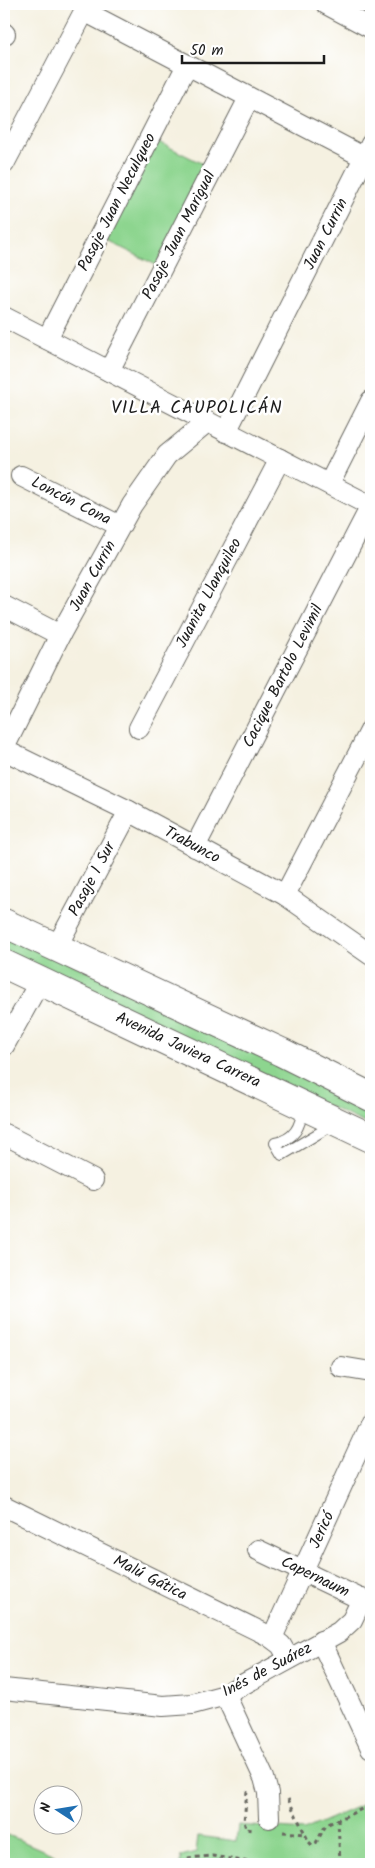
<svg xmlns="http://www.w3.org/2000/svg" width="375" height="1868" viewBox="0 0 375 1868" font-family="Kalam,sans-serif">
  <rect width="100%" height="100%" fill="#fff"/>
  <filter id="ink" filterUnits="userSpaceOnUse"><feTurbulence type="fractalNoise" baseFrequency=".02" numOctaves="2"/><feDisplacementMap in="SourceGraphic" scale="10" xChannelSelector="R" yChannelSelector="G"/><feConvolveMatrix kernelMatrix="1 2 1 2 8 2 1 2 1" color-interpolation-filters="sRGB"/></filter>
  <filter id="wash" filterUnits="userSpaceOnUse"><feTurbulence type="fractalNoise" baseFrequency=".0096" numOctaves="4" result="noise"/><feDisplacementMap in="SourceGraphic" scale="20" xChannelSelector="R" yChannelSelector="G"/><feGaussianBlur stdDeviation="1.12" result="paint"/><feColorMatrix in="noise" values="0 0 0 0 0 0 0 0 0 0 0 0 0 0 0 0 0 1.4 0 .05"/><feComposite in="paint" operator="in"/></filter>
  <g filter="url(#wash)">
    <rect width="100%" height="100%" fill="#f5f1e1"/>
    <g fill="#8dd58f" stroke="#547856">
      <polygon points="157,141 207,166 156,265 106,240"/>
      <polygon points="4,931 371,1108 371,1126 4,956"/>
      <polygon points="371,1801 371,1864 180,1864 181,1856 196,1852 198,1836 236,1841 238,1825 304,1830"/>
      <polygon points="8,1835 75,1864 4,1864 4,1841"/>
    </g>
  </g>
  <g filter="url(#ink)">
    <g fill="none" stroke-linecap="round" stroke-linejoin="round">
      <defs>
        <path id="service" d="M 303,1109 C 300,1127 295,1139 275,1143 L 282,1155 L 334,1124"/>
        <g id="minor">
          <polyline points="326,4 371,28"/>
          <polyline points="84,11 371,161"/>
          <polyline points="4,33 5,34"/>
          <polyline points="4,164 88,4"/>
          <polyline points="4,317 371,506"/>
          <polyline points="47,339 187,65"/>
          <polyline points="109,371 249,98"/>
          <polyline points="226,432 371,144"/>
          <polyline points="21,476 120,526"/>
          <polyline points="329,484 371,401"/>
          <polyline points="4,606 60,635"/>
          <polyline points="139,728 280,459"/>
          <polyline points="4,748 60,635 132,505 167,455 207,422"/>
          <polyline points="4,750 129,811 285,895 371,955"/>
          <polyline points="195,847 371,506"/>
          <polyline points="285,895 371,729"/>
          <polyline points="56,948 129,811"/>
          <polyline points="4,1046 40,981"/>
          <polyline points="4,1134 93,1180"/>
          <polyline points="341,1367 371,1372"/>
          <polyline points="4,1506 269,1636 281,1645 289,1659"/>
          <polyline points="258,1550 371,1604"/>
          <polyline points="272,1638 371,1422"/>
          <polyline points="321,1641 371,1748"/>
          <polyline points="4,1689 163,1706 192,1704 222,1696 339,1632 352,1620 362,1599"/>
          <polyline points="225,1694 264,1778 268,1793 269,1818"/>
        </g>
        <g id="primary">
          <polyline points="4,923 281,1052 371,1097"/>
          <polyline points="4,964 371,1138"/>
        </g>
      </defs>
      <use href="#service" stroke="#686761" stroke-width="12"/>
      <use href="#minor" stroke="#686761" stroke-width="22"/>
      <use href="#primary" stroke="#686761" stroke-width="30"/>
      <g stroke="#686761" stroke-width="3" stroke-dasharray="4 4" stroke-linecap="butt">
        <polyline points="247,1791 244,1821 246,1829 254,1830"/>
        <polyline points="288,1799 309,1842 312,1845 316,1843 326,1825 371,1805"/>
        <polyline points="338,1819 340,1864"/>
        <polyline points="283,1832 305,1834"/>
        <polyline points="189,1864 187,1863 187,1858 212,1856 262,1864"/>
      </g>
      <use href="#service" stroke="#fff" stroke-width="10"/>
      <use href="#minor" stroke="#fff" stroke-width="20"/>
      <use href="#primary" stroke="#fff" stroke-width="28"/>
    </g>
  </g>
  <g text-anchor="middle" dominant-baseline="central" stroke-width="5" stroke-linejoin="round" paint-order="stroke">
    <g font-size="16" fill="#1c1c1c" stroke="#fff">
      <text transform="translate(117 202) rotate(-63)">Pasaje Juan Neculqueo</text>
      <text transform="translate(326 234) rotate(-63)">Juan Currin</text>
      <text transform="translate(179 235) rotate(-63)">Pasaje Juan Marigual</text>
      <text transform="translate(71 501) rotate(27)">Loncón Cona</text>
      <text transform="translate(93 576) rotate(-61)">Juan Currin</text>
      <text transform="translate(209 593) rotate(-62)">Juanita Llanquileo</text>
      <text transform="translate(283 676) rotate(-63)">Cacique Bartolo Levimil</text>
      <text transform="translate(192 845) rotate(28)">Trabunco</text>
      <text transform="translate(92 879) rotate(-62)">Pasaje 1 Sur</text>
      <text transform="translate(188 1050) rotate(25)">Avenida Javiera Carrera</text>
      <text transform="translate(322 1530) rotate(-66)">Jericó</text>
      <text transform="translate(315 1577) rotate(26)">Capernaum</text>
      <text transform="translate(150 1578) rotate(27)">Malú Gática</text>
      <text transform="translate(267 1670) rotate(-28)">Inés de Suárez</text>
    </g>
    <g font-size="18" letter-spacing="1" fill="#1c1c1c" stroke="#fff">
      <text x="197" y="408">VILLA CAUPOLICÁN</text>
    </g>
  </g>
  <rect width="375" height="1868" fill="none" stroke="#fff" stroke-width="20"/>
  <g transform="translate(58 1810) rotate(282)"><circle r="24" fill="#ffffff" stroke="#a4a4a4"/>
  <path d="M0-4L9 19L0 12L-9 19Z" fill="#1f6fb2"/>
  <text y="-8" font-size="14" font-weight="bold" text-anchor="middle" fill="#1c1c1c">N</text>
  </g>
  <path d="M182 55v8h142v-8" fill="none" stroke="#1c1c1c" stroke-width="2.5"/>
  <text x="190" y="55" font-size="15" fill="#1c1c1c" stroke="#ffffff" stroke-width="4" paint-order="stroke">50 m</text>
</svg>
